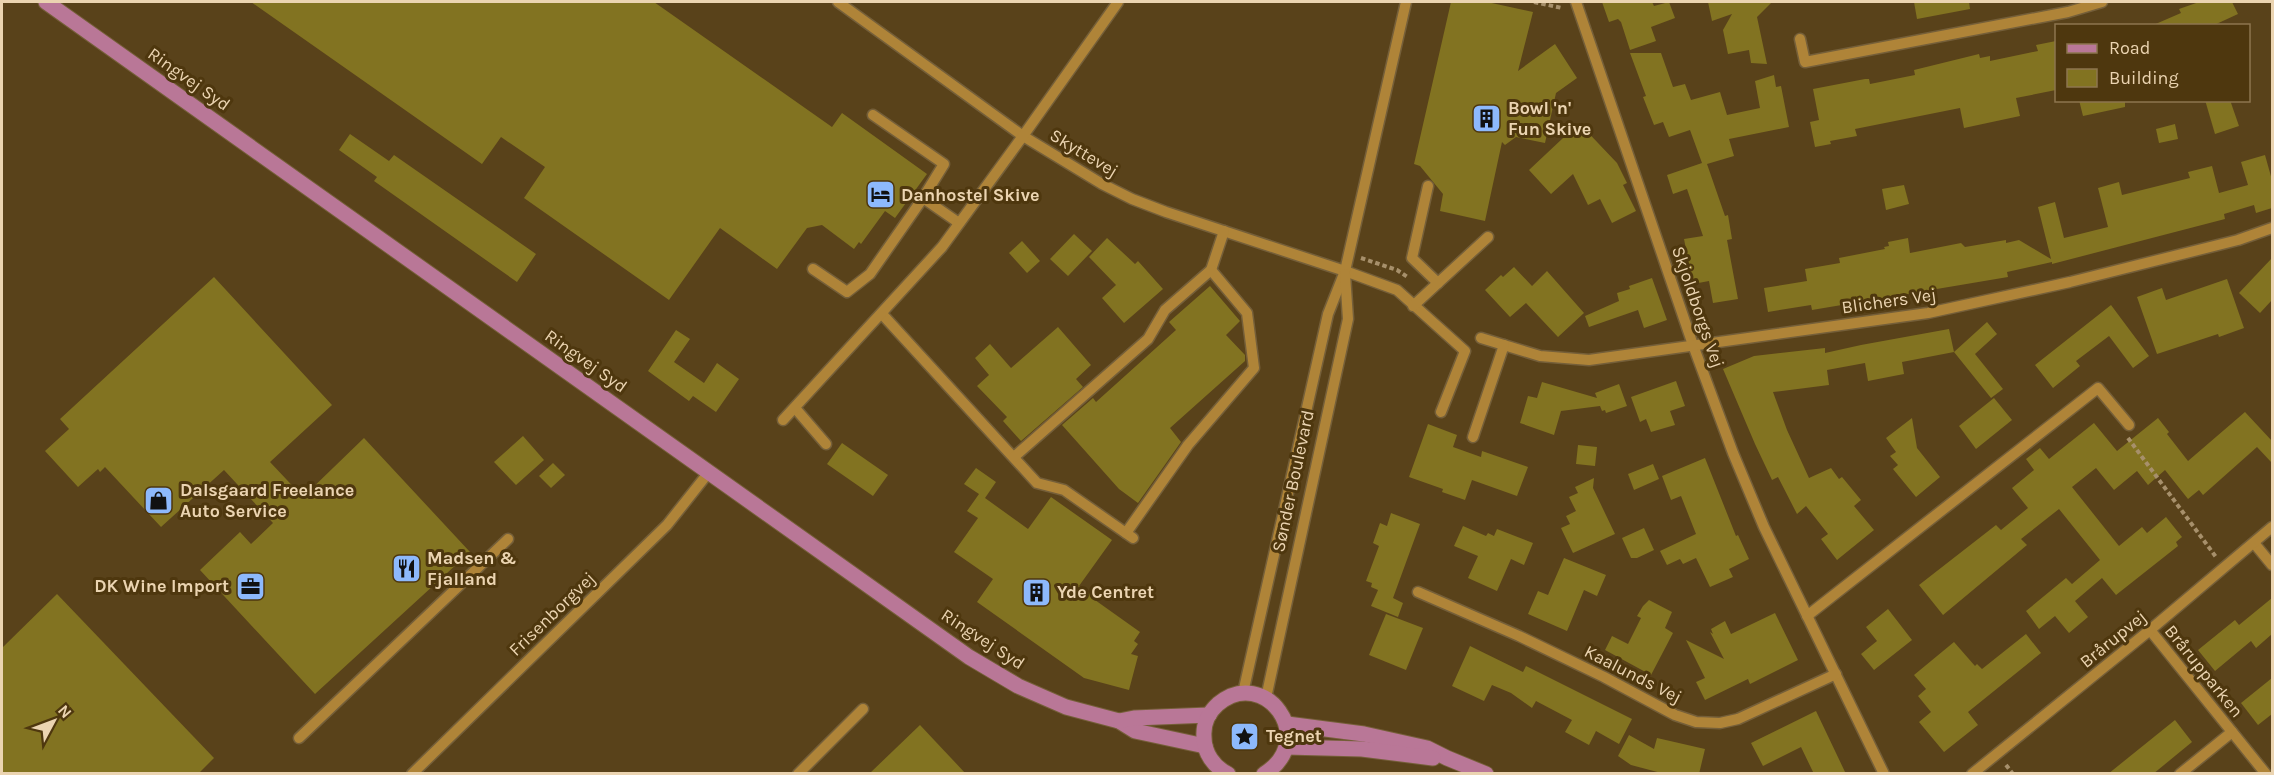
<svg xmlns="http://www.w3.org/2000/svg" width="2274" height="775" viewBox="0 0 2274 775" font-family="Karla,sans-serif">
  <rect width="100%" height="100%" fill="#59421a"/>
  <g fill="#827321">
    <polygon points="251,2 654,2 832,127 842,113 927,174 895,218 885,211 861,244 859,242 854,249 822,225 807,228 777,269 720,228 669,300 524,198 545,167 501,137 482,164"/>
    <polygon points="1451,2 1487,2 1533,12 1518,71 1555,44 1577,78 1556,93 1545,143 1516,137 1505,145 1502,142 1485,221 1440,211 1443,194 1420,166 1414,164"/>
    <polygon points="1602,2 1652,2 1654,6 1669,2 1675,18 1651,27 1656,41 1630,50 1621,22 1618,19 1609,22"/>
    <polygon points="1708,2 1772,2 1757,17 1767,64 1751,63 1749,50 1728,54 1723,30 1732,14 1712,21"/>
    <polygon points="1914,2 1969,2 1970,9 1917,19"/>
    <polygon points="2199,2 2232,2 2238,14 2212,26 2151,26 2181,13 2179,9"/>
    <polygon points="2056,41 2056,90 2016,98 2020,116 1964,128 1960,108 1855,129 1857,136 1830,141 1831,144 1815,147 1810,122 1819,120 1813,89 1865,79 1869,79 1870,84 1915,75 1914,70 1979,54 1980,58 1990,56 1990,61 2038,51 2036,45"/>
    <polygon points="1630,53 1661,53 1673,87 1685,84 1691,100 1720,92 1727,115 1760,108 1755,81 1774,75 1776,87 1781,86 1789,127 1729,139 1734,156 1707,164 1725,216 1728,215 1732,239 1727,240 1738,299 1713,303 1709,281 1693,284 1684,239 1703,236 1687,189 1673,194 1667,175 1702,163 1690,130 1669,137 1663,122 1654,125 1643,97 1646,96"/>
    <polygon points="2079,100 2125,100 2125,107 2083,116"/>
    <polygon points="2205,100 2230,100 2239,126 2215,134"/>
    <polygon points="1579,123 1617,163 1627,183 1623,185 1636,211 1612,223 1600,199 1588,205 1573,174 1551,194 1529,170"/>
    <polygon points="2175,124 2178,139 2159,143 2156,129"/>
    <polygon points="350,134 389,161 394,155 536,254 517,282 374,181 377,177 339,150"/>
    <polygon points="2265,155 2272,180 2272,208 2256,213 2254,205 2224,214 2225,219 2052,264 2052,262 2007,272 2008,277 1812,310 1811,305 1768,312 1764,288 1807,281 1805,269 1840,263 1839,258 1885,249 1884,247 1889,246 1888,242 1908,238 1910,253 1961,243 1965,247 2006,240 2006,243 2019,240 2051,259 2038,207 2055,202 2064,238 2108,227 2098,188 2119,182 2122,195 2190,178 2188,172 2212,166 2219,193 2248,185 2241,162"/>
    <polygon points="1904,185 1909,204 1886,210 1882,189"/>
    <polygon points="1074,234 1092,251 1068,276 1050,259"/>
    <polygon points="1107,238 1135,264 1138,261 1163,289 1124,323 1102,298 1116,285 1089,257"/>
    <polygon points="1022,241 1040,261 1027,273 1009,253"/>
    <polygon points="2272,258 2272,300 2260,313 2239,293"/>
    <polygon points="1514,267 1532,286 1547,271 1584,313 1558,337 1526,303 1510,317 1485,290 1501,275 1503,277"/>
    <polygon points="214,277 332,405 270,462 303,497 364,438 470,552 315,694 200,570 240,532 251,544 273,523 224,470 161,527 105,467 100,472 98,469 78,487 45,451 69,429 60,419"/>
    <polygon points="1652,278 1667,320 1644,328 1638,310 1589,327 1585,316 1619,301 1617,293 1630,289 1629,286"/>
    <polygon points="2227,279 2244,328 2219,337 2218,334 2157,354 2137,297 2162,288 2166,300"/>
    <polygon points="1210,286 1240,321 1226,335 1245,355 1245,361 1170,428 1181,442 1138,503 1119,489 1062,425 1093,398 1096,402 1176,330 1169,322"/>
    <polygon points="2111,305 2149,356 2133,368 2109,336 2076,361 2080,366 2053,388 2035,365"/>
    <polygon points="1987,322 1997,334 1975,354 2003,389 1991,398 1954,352 1902,362 1904,374 1868,381 1865,363 1827,370 1829,385 1773,392 1787,430 1809,478 1831,468 1839,479 1842,477 1861,500 1854,506 1874,530 1837,560 1821,539 1828,534 1806,506 1797,514 1778,477 1772,480 1755,444 1723,369 1754,356 1825,348 1825,353 1861,345 1949,329 1954,352"/>
    <polygon points="1058,327 1091,365 1076,379 1083,387 1021,441 1003,421 1007,417 977,386 989,375 975,358 990,344 1011,368"/>
    <polygon points="676,330 690,339 674,362 704,383 717,363 739,379 716,412 693,396 689,401 648,371"/>
    <polygon points="1676,381 1685,406 1670,411 1675,425 1651,432 1646,419 1640,422 1631,397"/>
    <polygon points="1542,382 1597,398 1595,393 1619,384 1627,406 1606,413 1605,410 1602,411 1600,406 1561,411 1554,435 1520,423 1528,396 1537,398"/>
    <polygon points="1994,398 2012,420 1976,449 1959,426"/>
    <polygon points="2245,412 2272,441 2272,463 2257,447 2203,495 2199,490 2188,499 2165,470 2148,485 2137,471 2114,490 2096,468 2072,487 2119,546 2142,527 2147,533 2166,517 2182,537 2176,542 2178,546 2116,595 2102,578 2075,601 2088,617 2069,633 2055,616 2039,629 2026,611 2066,578 2072,584 2100,560 2059,509 2021,539 2027,545 1943,615 1919,585 1996,525 2001,530 2028,508 2012,488 2034,470 2026,459 2040,448 2049,459 2094,423 2117,451 2158,418 2169,432 2167,434 2188,461"/>
    <polygon points="1912,418 1917,448 1940,477 1916,497 1893,469 1898,465 1890,456 1896,452 1886,438"/>
    <polygon points="1428,424 1457,435 1453,447 1481,457 1482,451 1528,467 1517,496 1472,480 1465,500 1442,492 1443,489 1409,477"/>
    <polygon points="523,436 544,460 516,485 494,462"/>
    <polygon points="842,443 888,475 873,496 827,464"/>
    <polygon points="1578,445 1597,447 1595,466 1576,464"/>
    <polygon points="1705,458 1736,536 1738,535 1749,559 1729,569 1733,577 1710,587 1696,558 1683,564 1680,559 1667,565 1660,551 1696,534 1681,496 1671,500 1662,476"/>
    <polygon points="553,463 565,475 551,488 539,476"/>
    <polygon points="1653,464 1659,479 1634,490 1628,474"/>
    <polygon points="976,468 996,482 985,498 1028,529 1051,497 1112,540 1079,586 1097,598 1095,600 1140,632 1134,641 1138,644 1131,654 1138,656 1129,690 1084,678 977,602 993,579 954,552 978,518 967,511 979,494 964,484"/>
    <polygon points="1594,478 1593,488 1615,534 1573,553 1561,528 1570,524 1566,516 1576,511 1569,497 1578,493 1575,487"/>
    <polygon points="1391,513 1420,524 1393,598 1403,603 1398,617 1371,606 1378,590 1371,587 1372,583 1366,581 1379,546 1373,543 1380,523 1387,526"/>
    <polygon points="1463,526 1486,536 1488,533 1494,536 1497,529 1533,543 1524,565 1511,559 1497,591 1468,578 1478,556 1454,546"/>
    <polygon points="1644,528 1654,550 1637,558 1631,558 1622,538"/>
    <polygon points="1564,558 1606,575 1597,596 1584,590 1567,631 1528,614 1538,591 1548,595"/>
    <polygon points="57,594 214,758 198,774 2,774 2,648"/>
    <polygon points="2272,598 2272,634 2256,648 2251,641 2215,671 2198,650 2235,620 2239,625"/>
    <polygon points="1649,600 1672,612 1665,628 1673,633 1651,675 1605,650 1612,636 1628,644 1641,618 1637,616 1643,606"/>
    <polygon points="1888,609 1912,640 1874,670 1861,654 1877,641 1866,627"/>
    <polygon points="1775,613 1798,660 1750,684 1748,679 1705,700 1696,682 1705,678 1686,640 1724,659 1710,632 1713,634 1711,629 1725,621 1731,634"/>
    <polygon points="1386,614 1423,628 1406,670 1369,655"/>
    <polygon points="2026,634 2041,653 1968,712 1978,725 1944,752 1919,722 1931,712 1918,696 1926,689 1914,675 1954,642 1975,666 1977,664 1982,669"/>
    <polygon points="1470,646 1523,672 1526,666 1632,719 1619,744 1596,731 1589,745 1565,732 1572,720 1536,701 1532,708 1511,693 1492,685 1484,701 1452,686"/>
    <polygon points="2272,678 2272,714 2258,725 2241,703"/>
    <polygon points="1816,711 1846,774 1814,774 1801,747 1763,766 1751,743"/>
    <polygon points="2175,720 2192,742 2153,774 2108,774"/>
    <polygon points="920,725 966,774 869,774"/>
    <polygon points="1629,735 1654,749 1657,738 1705,749 1699,774 1665,774 1631,765 1618,756"/>
  </g>
  <g fill="none" stroke-linecap="round" stroke-linejoin="round">
    <defs>
      <g id="minor">
        <polyline points="838,2 1023,136 1102,184 1132,199 1166,212 1345,271 1397,290 1465,351 1441,412"/>
        <polyline points="1576,2 1693,345 1733,453 1764,527 1884,774"/>
        <polyline points="1800,39 1805,62 2068,12 2102,2"/>
        <polyline points="873,115 944,164 923,198 959,223"/>
        <polyline points="1428,186 1412,258 1438,283"/>
        <polyline points="813,269 847,292 870,274 923,198"/>
        <polyline points="1413,306 1488,237"/>
        <polyline points="882,314 1037,483 1064,490 1133,538"/>
        <polyline points="1481,338 1540,356 1589,360 1928,313 2070,282 2238,240 2272,228"/>
        <polyline points="795,408 826,444"/>
        <polyline points="783,420 942,247 1023,136 1118,2"/>
        <polyline points="1473,437 1504,345"/>
        <polyline points="1014,457 1148,339 1165,310 1211,270 1224,231"/>
        <polyline points="1126,533 1188,445 1254,368 1247,313 1211,270"/>
        <polyline points="2254,543 2272,565"/>
        <polyline points="1418,592 1519,636 1604,677 1675,715 1696,722 1720,723 1738,719 1836,674"/>
        <polyline points="1807,616 2098,388 2129,425"/>
        <polyline points="2150,630 2266,774"/>
        <polyline points="1243,693 1328,314 1345,271 1406,2"/>
        <polyline points="1266,698 1348,319 1345,274"/>
        <polyline points="299,738 508,539"/>
        <polyline points="412,774 667,525 709,472"/>
        <polyline points="798,774 863,709"/>
        <polyline points="1972,774 2150,630 2272,527"/>
        <polyline points="2180,774 2232,732"/>
      </g>
      <g id="major">
        <polyline points="46,2 969,657 1018,686 1066,707 1119,721 1135,731 1205,746"/>
        <polyline points="1119,721 1134,718 1209,715"/>
        <polyline points="1287,724 1364,734 1427,748 1447,758 1486,774"/>
        <polyline points="1287,747 1362,749 1433,758"/>
        <path d="M 1228,774 C 1214,767 1204,753 1204,737 C 1203,724 1209,712 1218,704 C 1264,665 1320,739 1264,774"/>
      </g>
    </defs>
    <use href="#minor" stroke="#755f39" stroke-width="13"/>
    <use href="#major" stroke="#755f39" stroke-width="17"/>
    <g stroke="#a7906b" stroke-width="4" stroke-dasharray="4.5 3" stroke-linecap="butt">
      <polyline points="1534,2 1562,8"/>
      <polyline points="1361,258 1397,270 1409,278"/>
      <polyline points="2128,438 2216,557"/>
      <polyline points="2006,765 2013,774"/>
    </g>
    <use href="#minor" stroke="#af8438" stroke-width="10"/>
    <use href="#major" stroke="#b97797" stroke-width="15"/>
  </g>
  <defs>
    <symbol id="building-square" viewBox="-11 -11 22 22"><rect x="-9" y="-9" width="18" height="18" rx="4" fill="#8db9fc" stroke="#4e370e"/><path d="M-4-6H4V6H1V3H-1V6H-4ZM-2.5-4.3h1.7v1.8h-1.7ZM.8-4.3h1.7v1.8H.8ZM-2.5-1h1.7V.8h-1.7ZM.8-1h1.7V.8H.8Z" fill="#111"/></symbol>
    <symbol id="hotel-square" viewBox="-11 -11 22 22"><rect x="-9" y="-9" width="18" height="18" rx="4" fill="#8db9fc" stroke="#4e370e"/><path d="M-6-4.5h1.5V1H6V5H4.5V3h-9V5H-6ZM-4 0a1.8 1.8 0 1 1 3.6 0ZM.5 0V-2.5h3Q6-2.5 6 0Z" fill="#111"/></symbol>
    <symbol id="shop-square" viewBox="-11 -11 22 22"><rect x="-9" y="-9" width="18" height="18" rx="4" fill="#8db9fc" stroke="#4e370e"/><path d="M-5-2.5h2.3a2.7 3.5 0 0 1 5.4 0H5L5.5 6h-11ZM-1.5-2.5h3a1.5 2.3 0 0 0-3 0Z" fill="#111"/></symbol>
    <symbol id="restaurant-square" viewBox="-11 -11 22 22"><rect x="-9" y="-9" width="18" height="18" rx="4" fill="#8db9fc" stroke="#4e370e"/><path d="M-5-6h1v4h1v-4h1v4h1v-4h1v5L-1.5 .5V6h-2V.5L-5-1ZM5-6V6H3V1.5H1.5Q1.5-4 5-6Z" fill="#111"/></symbol>
    <symbol id="office-square" viewBox="-11 -11 22 22"><rect x="-9" y="-9" width="18" height="18" rx="4" fill="#8db9fc" stroke="#4e370e"/><path d="M-6-3h4V-5.5h4V-3h4V5H-6ZM-1-4.5V-3h2v-1.5ZM-6 0V1H6V0Z" fill="#111"/></symbol>
    <symbol id="sight-square" viewBox="-11 -11 22 22"><rect x="-9" y="-9" width="18" height="18" rx="4" fill="#8db9fc" stroke="#4e370e"/><path d="M0-6L1.8-2.2L6-1.7L2.9 1.2L3.7 5.4L0 3.3L-3.7 5.4L-2.9 1.2L-6-1.7L-1.8-2.2Z" fill="#111"/></symbol>
  </defs>
  <g fill-rule="evenodd">
    <use href="#building-square" x="1470" y="102" width="33" height="33"/>
    <use href="#hotel-square" x="864" y="178" width="33" height="33"/>
    <use href="#shop-square" x="142" y="484" width="33" height="33"/>
    <use href="#restaurant-square" x="390" y="552" width="33" height="33"/>
    <use href="#office-square" x="234" y="570" width="33" height="33"/>
    <use href="#building-square" x="1020" y="576" width="33" height="33"/>
    <use href="#sight-square" x="1228" y="720" width="33" height="33"/>
  </g>
  <g text-anchor="middle" dominant-baseline="central" stroke-width="6" stroke-linejoin="round" paint-order="stroke">
    <g font-size="18" fill="#ebd4b1" stroke="#4e370e">
      <text transform="translate(189 79) rotate(35)">Ringvej Syd</text>
      <text transform="translate(1084 153) rotate(31)">Skyttevej</text>
      <text transform="translate(1889 301) rotate(-8)">Blichers Vej</text>
      <text transform="translate(1698 307) rotate(71)">Skjoldborgs Vej</text>
      <text transform="translate(586 361) rotate(35)">Ringvej Syd</text>
      <text transform="translate(1293 481) rotate(-78)">Sønder Boulevard</text>
      <text transform="translate(552 614) rotate(-44)">Frisenborgvej</text>
      <text transform="translate(983 639) rotate(33)">Ringvej Syd</text>
      <text transform="translate(2113 639) rotate(-39)">Brårupvej</text>
      <text transform="translate(2204 671) rotate(51)">Brårupparken</text>
      <text transform="translate(1633 674) rotate(27)">Kaalunds Vej</text>
    </g>
    <g font-size="18" font-weight="bold" fill="#ebd4b1" stroke="#4e370e" text-anchor="start">
      <text x="1508" y="108">Bowl 'n'<tspan x="1508" dy="21">Fun Skive</tspan></text>
      <text x="901" y="195">Danhostel Skive</text>
      <text x="180" y="490">Dalsgaard Freelance<tspan x="180" dy="21">Auto Service</tspan></text>
      <text x="427" y="558">Madsen &amp;<tspan x="427" dy="21">Fjalland</tspan></text>
      <text x="229" y="586" text-anchor="end">DK Wine Import</text>
      <text x="1057" y="592">Yde Centret</text>
      <text x="1266" y="736">Tegnet</text>
    </g>
  </g>
  <rect width="2274" height="775" fill="none" stroke="#ebd4b1" stroke-width="6"/>
  <rect x="2055" y="24" width="195" height="78" fill="#4e370e" stroke="#8d764f" stroke-width="1.5"/>
  <rect x="2067" y="44" width="30" height="9" fill="#b97797" stroke="#8d764f" stroke-width="1.5"/>
  <text x="2109" y="54" font-size="18" fill="#ebd4b1">Road</text>
  <rect x="2067" y="69" width="30" height="18" fill="#827321" stroke="#8d764f" stroke-width="1.5"/>
  <text x="2109" y="84" font-size="18" fill="#ebd4b1">Building</text>
  <g transform="translate(54 721) rotate(49)" stroke="#4e370e" stroke-width="4.5" paint-order="stroke">
  <path d="M0-4.5L10 22L0 15L-10 22Z" fill="#ebd4b1"/>
  <text y="-9" font-size="16" font-weight="bold" text-anchor="middle" fill="#ebd4b1">N</text>
  </g>
</svg>
